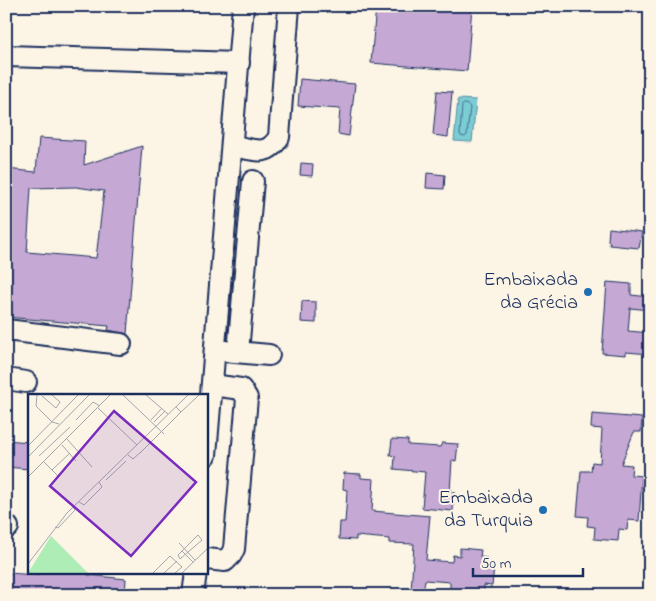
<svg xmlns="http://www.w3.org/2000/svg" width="656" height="601" viewBox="0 0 656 601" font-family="'Indie Flower',sans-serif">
  <rect width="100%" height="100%" fill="#fcf5e5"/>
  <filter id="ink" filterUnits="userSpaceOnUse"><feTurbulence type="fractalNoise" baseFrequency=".02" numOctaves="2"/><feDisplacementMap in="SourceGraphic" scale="10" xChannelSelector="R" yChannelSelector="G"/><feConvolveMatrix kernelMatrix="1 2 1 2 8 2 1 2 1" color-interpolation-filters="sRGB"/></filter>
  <g filter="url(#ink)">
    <polygon fill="#7bccd4" stroke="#558da5" points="458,99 476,100 472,142 454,141"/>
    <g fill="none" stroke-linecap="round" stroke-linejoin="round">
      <polygon stroke="#416e8d" stroke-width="1" points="464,104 468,105 470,107 467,135 465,137 461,136 460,134 462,106"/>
    </g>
    <g fill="#c6a8d4" stroke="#1b2f5e" fill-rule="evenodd">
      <polygon points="376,6 472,6 467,71 371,63"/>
      <polygon points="300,79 355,84 349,136 338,134 340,109 298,106"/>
      <polygon points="437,91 452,92 448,137 433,135"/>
      <path d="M 39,138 L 85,141 L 84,165 L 142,146 L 127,334 L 108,330 L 109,326 L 6,317 L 6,169 L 36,172 ZM 76,187 L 104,191 L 96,258 L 27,252 L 31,188 Z"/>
      <polygon points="301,163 313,164 312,176 300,175"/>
      <polygon points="427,173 445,175 444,189 426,188"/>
      <polygon points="609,228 642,232 639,248 609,245 610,242 608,241"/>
      <polygon points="607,282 631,284 631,295 650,297 650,310 630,308 628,331 650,333 650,354 626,352 626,355 602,353"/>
      <polygon points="302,301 316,302 316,323 301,322"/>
      <polygon points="592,414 642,418 641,432 634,432 621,464 632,465 631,475 642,476 639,521 628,520 627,530 619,529 618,541 594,539 595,527 587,526 588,517 577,516 581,471 591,471 592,462 600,463 602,429 591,428"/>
      <polygon points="392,439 408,440 408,445 440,447 442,443 458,444 456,461 452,460 450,492 454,492 453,511 422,508 425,472 394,469 395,456 390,455"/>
      <polygon points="6,440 29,442 29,469 6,467"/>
      <polygon points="344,473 361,474 361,478 374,479 372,511 430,516 426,560 452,562 453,555 460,556 460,548 481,550 480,557 487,558 486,565 494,566 492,586 484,585 484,592 450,590 450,582 425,580 423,593 411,592 414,544 389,543 389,539 356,536 356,540 339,539 340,522 345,522 346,509 347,490 343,489"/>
      <polygon points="38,572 88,572 88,575 126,579 125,595 6,595 7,573 38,575"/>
    </g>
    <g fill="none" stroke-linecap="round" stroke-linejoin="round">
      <defs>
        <g id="minor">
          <polyline points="6,56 239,63"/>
          <path d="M 233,146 C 253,149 267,158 279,137 L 289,6"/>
          <polyline points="6,330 121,344"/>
          <polyline points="224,351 269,355"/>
          <polyline points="238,352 253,181"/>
          <polyline points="6,379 26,382"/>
          <polyline points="206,455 243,6"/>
          <polyline points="6,526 8,527"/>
          <polyline points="206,559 225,561 231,555 234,549 247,398 241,389 212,385"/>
          <polyline points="193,595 196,572"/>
        </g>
      </defs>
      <use href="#minor" stroke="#1b2f5e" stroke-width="24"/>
      <use href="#minor" stroke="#fcf5e5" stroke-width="20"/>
    </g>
  </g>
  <g fill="#1f6fb2" stroke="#fcf5e5" stroke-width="2">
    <circle cx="588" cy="292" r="5"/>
    <circle cx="543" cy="510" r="5"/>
  </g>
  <g text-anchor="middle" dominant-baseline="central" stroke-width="4" stroke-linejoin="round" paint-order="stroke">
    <g font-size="20" fill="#1b2f5e" stroke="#fcf5e5" text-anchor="end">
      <text x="578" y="280">Embaixada<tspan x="578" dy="23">da Grécia</tspan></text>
      <text x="533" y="498">Embaixada<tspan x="533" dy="23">da Turquia</tspan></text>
    </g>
  </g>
  <g transform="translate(28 394)">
    <rect width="180" height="180" fill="#fcf5e5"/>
    <path d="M 23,142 L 60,179 L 0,179 Z" fill="#aeeeb6"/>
    <path fill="none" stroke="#a2a6af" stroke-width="1" d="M 9,1 L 8,12 L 24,28 L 31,30M 95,1 L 136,40M 118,1 L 140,20M 14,2 L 28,14 L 32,8 L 24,1M 70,14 L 109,51M 153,18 L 171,1M 48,26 L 65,8 L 72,12M 123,26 L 134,14M 126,28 L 137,17M 39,45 L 64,73M 34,51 L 48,67M 0,52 L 50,1M 100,61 L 105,65 L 114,57 L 153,18 L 148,13M 11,62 L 42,33M 0,63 L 61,1M 16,68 L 31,83M 24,76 L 42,59M 0,83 L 82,1M 78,86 L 98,67M 51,108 L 56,111 L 74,93 L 71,88M 27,133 L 30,134 L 47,116 L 45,113M 170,141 L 174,146 L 152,165 L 150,161 ZM 151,149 L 167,166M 154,157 L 165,168M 0,170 L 39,119 L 160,1M 125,179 L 142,162 L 154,173 L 147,179M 136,179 L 149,167M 154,179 L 180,154"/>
    <path fill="#7b2cbf" fill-opacity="0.15" stroke="#7b2cbf" stroke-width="2.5" d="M 86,17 L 168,88 L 103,162 L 22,92 Z"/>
    <rect width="180" height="180" fill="none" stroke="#1b2f5e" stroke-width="2.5"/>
  </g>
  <rect width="656" height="601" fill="none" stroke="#fcf5e5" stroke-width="25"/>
  <rect x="12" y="12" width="631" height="576" fill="none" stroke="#1b2f5e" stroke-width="2" filter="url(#ink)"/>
  <path d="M473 568v8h110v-8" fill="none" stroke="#1b2f5e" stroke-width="2.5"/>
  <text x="481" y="568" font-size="15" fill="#1b2f5e" stroke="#fcf5e5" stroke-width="4" paint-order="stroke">50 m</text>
</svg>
